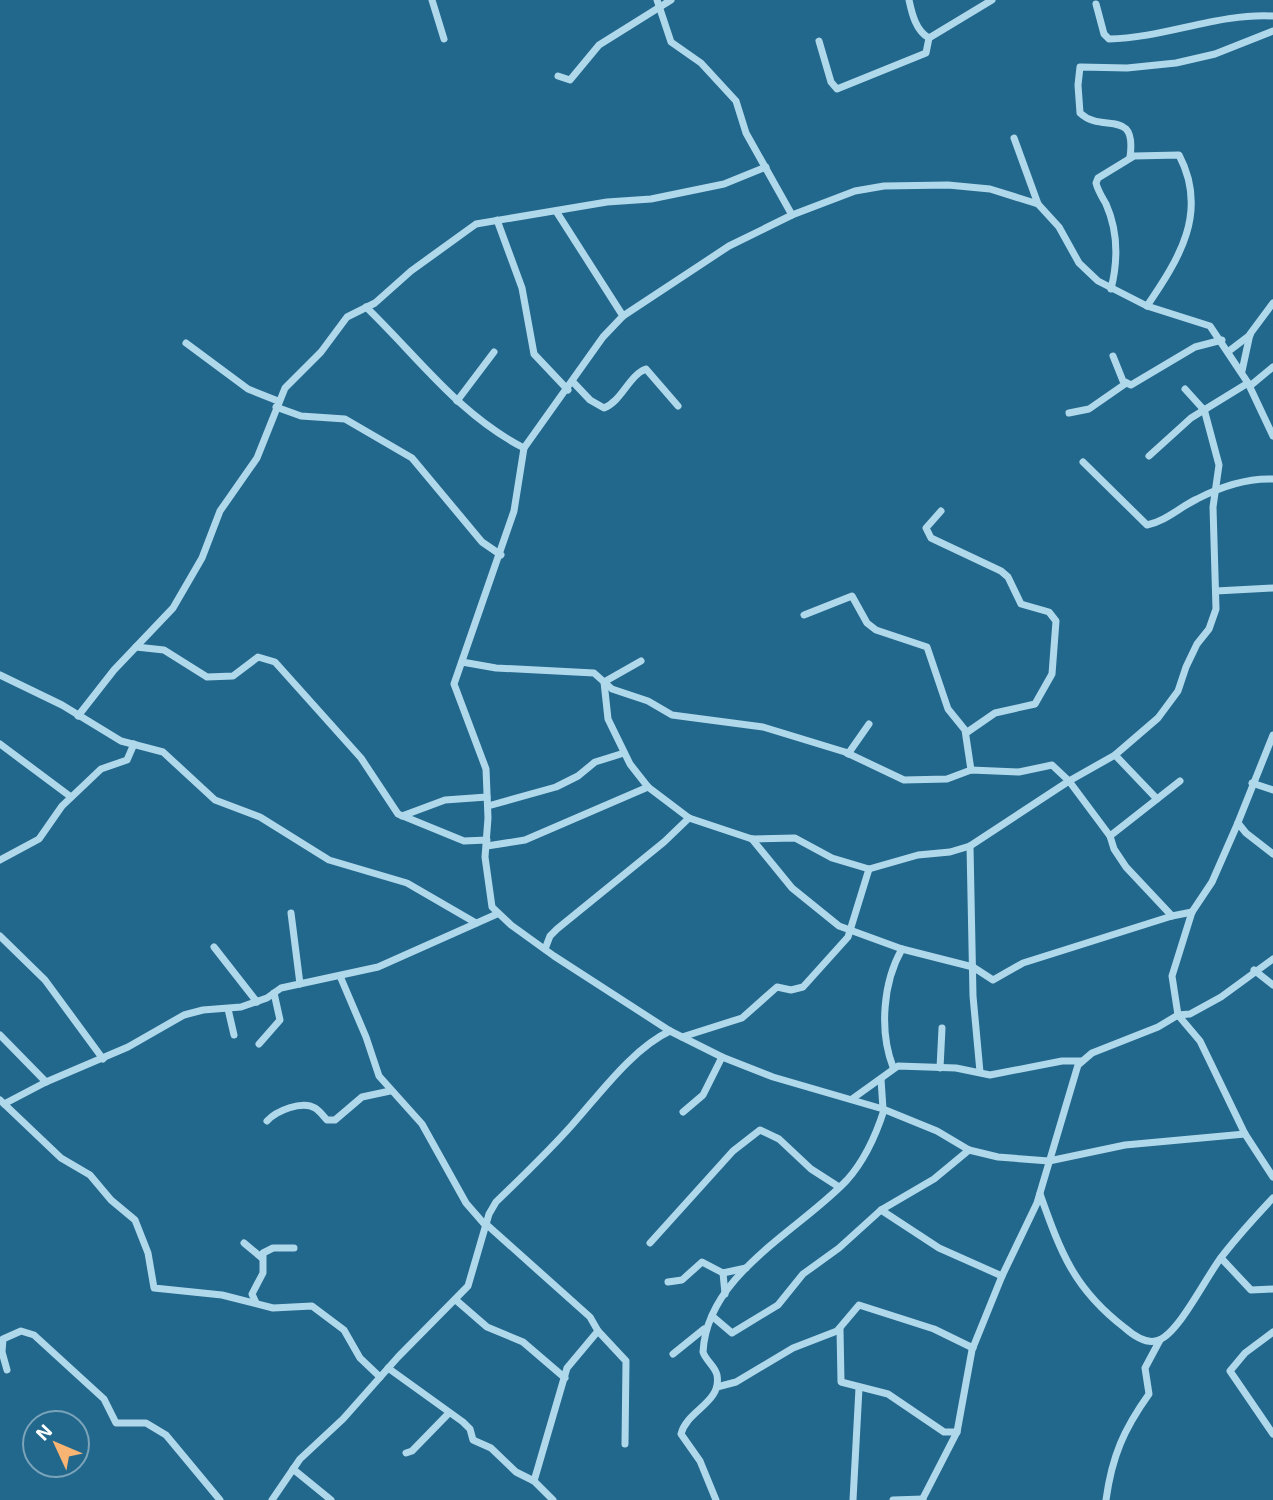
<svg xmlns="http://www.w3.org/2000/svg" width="1273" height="1500" viewBox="0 0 1273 1500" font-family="'Exo 2',sans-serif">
  <rect width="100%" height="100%" fill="#22678c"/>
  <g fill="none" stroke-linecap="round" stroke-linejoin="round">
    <g stroke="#b0d8eb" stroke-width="7">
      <polyline points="432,0 444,39"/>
      <polyline points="657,0 671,42 701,63 736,101 746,133 792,215"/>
      <path d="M 909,0 C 912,14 916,31 929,38 L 992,0"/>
      <path d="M 1096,4 L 1104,34 L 1109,39 C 1164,38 1218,13 1273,16"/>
      <polyline points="819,41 831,82 837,89 926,53 929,38"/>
      <polyline points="558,76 570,80 599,45 671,0"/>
      <polyline points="1014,138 1038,204"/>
      <path d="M 1130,157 C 1137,107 1102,134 1080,113 L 1078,85 L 1080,67 L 1127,68 L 1176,63 L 1215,54 L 1273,31"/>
      <polyline points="556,211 623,316"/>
      <polyline points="497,220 522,288 534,354 568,390"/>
      <path d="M 1111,289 C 1118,261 1118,231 1106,204 C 1102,197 1098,191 1096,183 L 1098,178 L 1134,156 L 1179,155 C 1209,212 1179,259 1147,306"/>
      <path d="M 366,307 C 418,357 459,415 524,448"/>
      <polyline points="186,343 248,389 278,401"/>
      <polyline points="1229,351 1250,335"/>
      <polyline points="1113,356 1123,381 1131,385 1195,347 1222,340"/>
      <polyline points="1242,371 1250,334 1273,303"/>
      <path d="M 573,382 L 590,400 L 604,408 C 622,401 629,375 646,369 L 678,406"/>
      <polyline points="1250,386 1273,367"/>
      <polyline points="1185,389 1204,410"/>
      <polyline points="457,401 494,352"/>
      <polyline points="276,407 301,416 345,419 412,458 482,542 501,555"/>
      <polyline points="1069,413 1089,409 1125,384"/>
      <polyline points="1149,456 1191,418 1248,383"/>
      <path d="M 1083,462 L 1147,525 C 1166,521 1180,507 1197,499 C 1220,487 1248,478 1273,479"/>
      <polyline points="941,511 926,528 931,538 1001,571 1008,577 1021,604 1049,612 1056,621 1052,674 1035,704 995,713 966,733"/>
      <polyline points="1216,591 1273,588"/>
      <polyline points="804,615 852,596 867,623 876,630 927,647 948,709 965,730 971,770"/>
      <polyline points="136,647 164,650 207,677 233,676 258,657 275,662 361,758 398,814 464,841 487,840"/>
      <polyline points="641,661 604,682 608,719 630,764 648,787 689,818 752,839 795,838 832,858 869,869 918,855 950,852 970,846 1069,781 1115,755 1158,718 1178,691 1186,667 1197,644 1209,629 1216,609 1213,507 1219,465 1204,409"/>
      <polyline points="462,662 496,668 594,673 612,689 648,701 672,715 763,727 845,752 904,780 947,779 971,770 1019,772 1052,765 1069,781 1110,836 1114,849 1126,867 1172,916"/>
      <polyline points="0,675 62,705 121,741 163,752 215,800 260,817 329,860 407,883 476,923"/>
      <polyline points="78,716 114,670 173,608 202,558 220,511 257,458 285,388 321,352 347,317 375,303 411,271 476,224 607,202 651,199 724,184 766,167"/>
      <polyline points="1273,735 1237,825 1212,882 1192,912 1172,976 1178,1015 1200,1041 1245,1134 1273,1177"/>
      <polyline points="0,744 71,797"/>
      <polyline points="848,754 869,724"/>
      <polyline points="1115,755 1157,799"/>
      <polyline points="1252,783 1273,790"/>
      <polyline points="488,806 556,787 578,776 595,762 624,753"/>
      <polyline points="402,816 445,800 487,797"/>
      <polyline points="1238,823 1246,833 1273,854"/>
      <polyline points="1110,836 1180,781"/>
      <polyline points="752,839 792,888 839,926 902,949 973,967 993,980 1023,963 1172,916 1192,912"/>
      <polyline points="487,846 525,840 648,787"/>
      <polyline points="970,846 973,996 980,1072"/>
      <polyline points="0,860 39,839 62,806 101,769 127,760 134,744"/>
      <polyline points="291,913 300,984"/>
      <polyline points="0,936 45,980 103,1059"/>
      <polyline points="214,947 257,1002"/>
      <polyline points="545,949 550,936 557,929 664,842 689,818"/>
      <polyline points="1254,970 1273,985"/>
      <polyline points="340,976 366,1037 379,1076 422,1124 466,1203 486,1226"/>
      <polyline points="228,1009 234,1035"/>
      <polyline points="0,1035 46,1082"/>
      <polyline points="682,1037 742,1018 777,987 791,990 803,987 848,937 869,869"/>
      <polyline points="259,1044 280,1020 274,993"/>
      <path d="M 893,1067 C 879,1031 883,982 902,949"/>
      <polyline points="940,1068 942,1028"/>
      <polyline points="881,1079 883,1109"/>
      <polyline points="852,1099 898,1066 956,1068 990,1075 1062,1061 1082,1061"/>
      <polyline points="0,1100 61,1158 90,1175 111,1200 135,1220 148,1253 154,1288 222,1295 273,1308 312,1306 344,1330 360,1358 380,1377"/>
      <polyline points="4,1104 46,1082 128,1047 184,1015 203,1010 241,1007 267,998 281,988 378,967 497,914"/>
      <polyline points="683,1112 703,1095 722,1057"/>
      <path d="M 267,1121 C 276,1111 302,1100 315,1108 C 320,1111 323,1116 327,1120 L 335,1120 L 362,1097 L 390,1091"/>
      <polyline points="1245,1134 1125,1145 1049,1161 998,1157 969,1150 937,1131 883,1109 773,1077 722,1057 670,1031 554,956 511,925 492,907 485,857 488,818 486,769 454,684 514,511 524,448 603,337 623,316 729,246 792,215 855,191 884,186 948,185 990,189 1038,204 1059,227 1079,263 1098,281 1147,306 1210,326 1248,383 1273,436"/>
      <path d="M 1040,1194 C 1061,1253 1074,1289 1125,1328 C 1133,1335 1147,1345 1159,1340 C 1180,1332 1208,1273 1223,1255 C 1238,1236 1257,1215 1273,1198"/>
      <polyline points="881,1210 939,1248 1002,1276"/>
      <polyline points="486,1224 590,1317 598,1331 567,1368 534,1481"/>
      <polyline points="244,1243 262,1258"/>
      <polyline points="650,1243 733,1151 760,1130 779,1139 811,1169 839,1187"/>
      <polyline points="1221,1258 1251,1290 1273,1289"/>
      <polyline points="723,1273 725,1294"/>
      <polyline points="668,1282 682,1280 702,1262 723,1273 746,1268"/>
      <polyline points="457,1301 487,1327 523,1342 565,1378"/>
      <polyline points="256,1303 252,1294 263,1273 263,1253 273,1248 294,1248"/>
      <polyline points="712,1316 732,1333 778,1305 803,1274 839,1248 881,1210 934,1179 969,1150"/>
      <polyline points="840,1329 841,1382 888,1394 944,1432 957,1432"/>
      <polyline points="598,1331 626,1361 625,1444"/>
      <polyline points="1273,1332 1245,1353 1230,1371 1273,1434"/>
      <polyline points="673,1354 704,1329"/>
      <polyline points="388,1368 463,1422 470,1429 473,1440 491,1448 516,1472 534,1481 553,1500"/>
      <polyline points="7,1370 2,1352 3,1339 21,1331 34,1335 104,1399 116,1423 146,1423 166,1435 220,1500"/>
      <polyline points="717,1387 736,1382 793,1348 837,1331 859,1305 934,1329 973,1348"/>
      <polyline points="406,1453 412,1451 448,1414"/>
      <polyline points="293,1469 331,1500"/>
      <path d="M 272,1500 L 300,1459 L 343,1419 L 398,1357 L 468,1286 L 489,1214 L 496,1202 C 522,1177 548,1152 572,1125 C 599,1095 633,1048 670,1031"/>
      <path d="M 716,1500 L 700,1461 L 681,1434 C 687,1410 722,1403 717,1375 C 715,1366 706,1361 703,1352 C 707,1274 799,1231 847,1180 C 865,1160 876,1135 884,1110"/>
      <polyline points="853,1500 859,1388"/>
      <polyline points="893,1500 923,1499"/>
      <polyline points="922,1500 957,1432 972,1350 1002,1276 1037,1203 1078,1065 1092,1053 1158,1027 1178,1015 1190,1014 1221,997 1273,959"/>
      <path d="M 1106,1500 C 1112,1456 1124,1429 1149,1394 L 1145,1368 L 1160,1340"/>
    </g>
  </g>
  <g transform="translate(56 1444) rotate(314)"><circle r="33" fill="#22678c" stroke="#7aa4ba" stroke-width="2"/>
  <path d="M0-5L12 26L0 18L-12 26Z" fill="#f7b472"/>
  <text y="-10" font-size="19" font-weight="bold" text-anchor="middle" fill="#ffffff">N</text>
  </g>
</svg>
